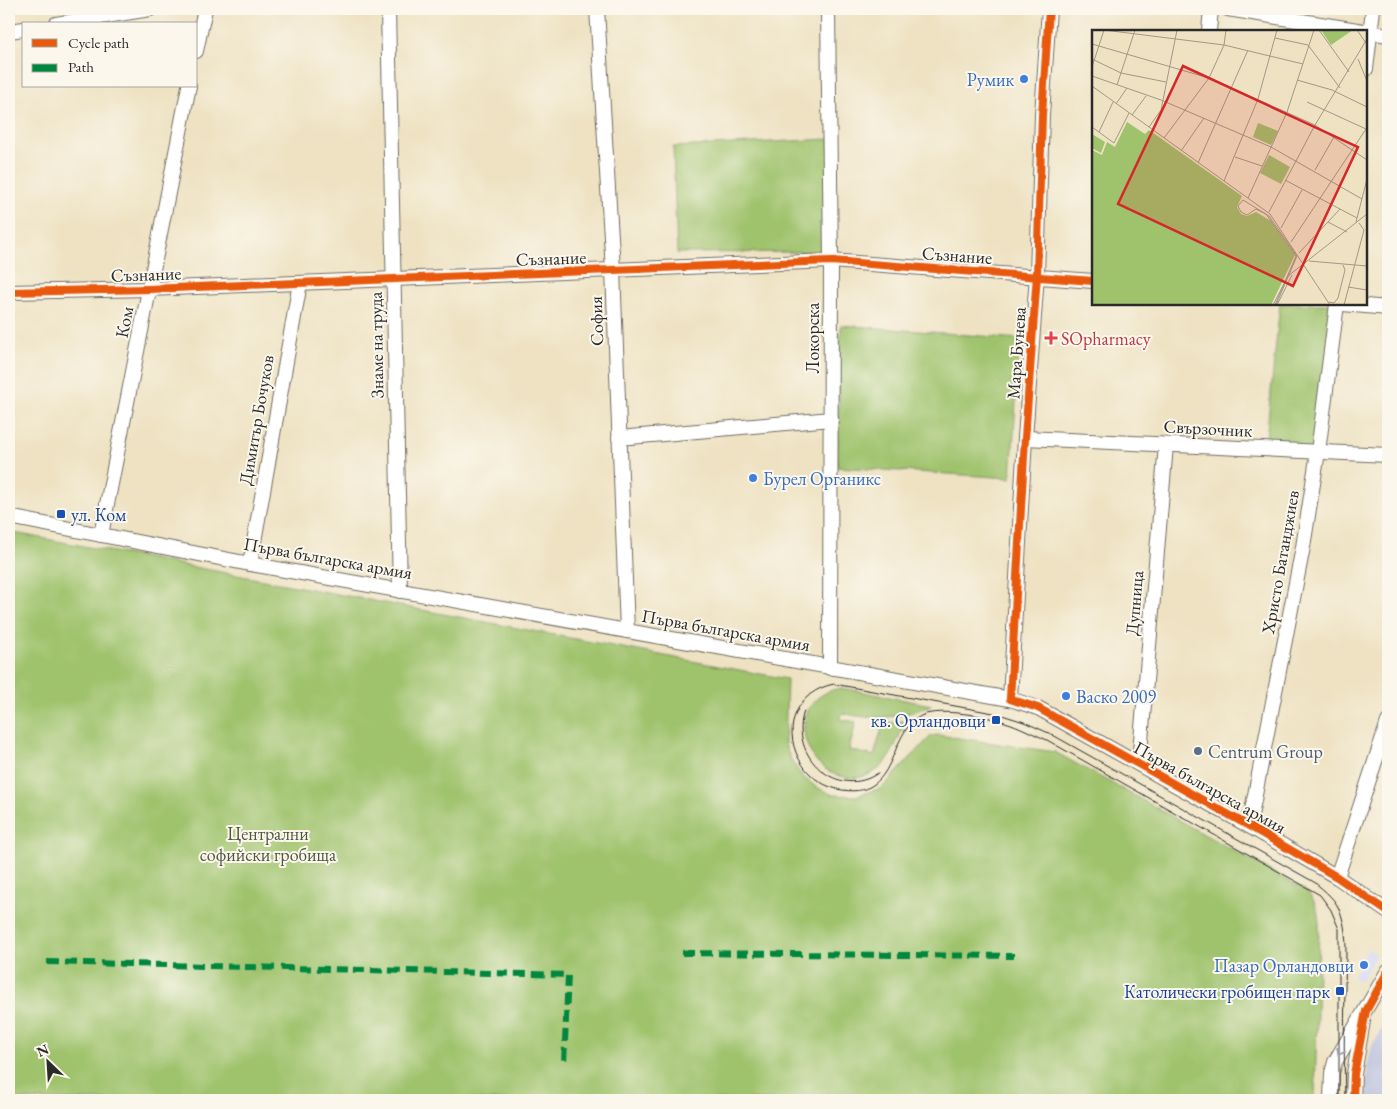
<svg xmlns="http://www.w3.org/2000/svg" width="1397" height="1109" viewBox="0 0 1397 1109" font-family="'EB Garamond',serif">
  <rect width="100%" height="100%" fill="#fbf7ec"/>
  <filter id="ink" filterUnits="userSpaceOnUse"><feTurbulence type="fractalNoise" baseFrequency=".02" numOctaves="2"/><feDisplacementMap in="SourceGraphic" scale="10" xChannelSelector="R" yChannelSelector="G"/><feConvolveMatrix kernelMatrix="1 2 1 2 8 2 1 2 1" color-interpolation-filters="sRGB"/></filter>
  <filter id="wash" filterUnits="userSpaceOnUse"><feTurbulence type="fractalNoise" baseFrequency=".0096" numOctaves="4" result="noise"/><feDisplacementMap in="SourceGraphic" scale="20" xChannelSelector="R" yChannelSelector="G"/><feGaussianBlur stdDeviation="1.12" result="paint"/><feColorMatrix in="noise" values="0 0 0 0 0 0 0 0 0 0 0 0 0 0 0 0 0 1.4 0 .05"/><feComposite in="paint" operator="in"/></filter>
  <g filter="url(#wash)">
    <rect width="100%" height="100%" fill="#eee2c2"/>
    <polygon fill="#d4d8f9" points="1368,949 1376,954 1361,981 1352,977"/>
    <polygon fill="#bdc3de" points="1388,1017 1388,1100 1367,1100 1367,1067 1372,1046"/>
    <g fill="#9fc26c" stroke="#65764c">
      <polygon points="830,139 827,252 677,253 673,147"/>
      <polygon points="1280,304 1337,304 1318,452 1265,449"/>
      <polygon points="841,325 1020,339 1011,478 837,467"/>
      <path d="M 9,532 L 787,679 L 785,745 L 792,762 L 802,776 L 816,787 L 833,795 L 856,796 L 882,788 L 931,736 L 938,735 L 1055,752 L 1305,890 C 1316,901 1318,910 1319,925 L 1315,1100 L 9,1100 Z"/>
      <path d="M 836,689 L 848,689 L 931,705 C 904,718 872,721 843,713 L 840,716 L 840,719 L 856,722 L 849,750 L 874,756 L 883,724 L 901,721 L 905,722 C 900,735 893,752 885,763 C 877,772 866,777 854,778 C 802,778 782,703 836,689 Z"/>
    </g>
  </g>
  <g filter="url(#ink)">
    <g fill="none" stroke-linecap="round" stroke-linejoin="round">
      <defs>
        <g id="minor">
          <polyline points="388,9 400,591"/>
          <polyline points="597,9 613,270 627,631"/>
          <polyline points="828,9 831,261 830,668"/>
          <polyline points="1228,9 1388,35"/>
          <polyline points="56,24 150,9"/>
          <polyline points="9,31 24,29"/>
          <polyline points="1209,31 1211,9"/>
          <polyline points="196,51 205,9"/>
          <polyline points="1366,69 1373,9"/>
          <polyline points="9,292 149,289 831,261 1093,281"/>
          <polyline points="1343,304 1388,308"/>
          <polyline points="619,438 831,419"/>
          <polyline points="1025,438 1388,455"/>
          <polyline points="9,517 250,564 1010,699 1038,708 1249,826 1337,877 1388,912"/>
          <polyline points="101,535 189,86"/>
          <polyline points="250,564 300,283"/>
          <polyline points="1010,699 1025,438 1037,275 1042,115 1049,9"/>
          <polyline points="1139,764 1166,445"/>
          <polyline points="1249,826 1303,547 1318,452 1337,304"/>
          <polyline points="1337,877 1388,722"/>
          <polyline points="1331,1100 1332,1073 1335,1062 1388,971"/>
          <polyline points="1353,1100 1354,1074 1363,1021"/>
        </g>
      </defs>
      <use href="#minor" stroke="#6f6b60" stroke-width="16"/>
      <use href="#minor" stroke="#fff" stroke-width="14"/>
      <g stroke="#2b2b2b" stroke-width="1">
        <path d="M 804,711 C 788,757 839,801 878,773"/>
        <path d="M 1339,1100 L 1339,929 L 1331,910 L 1320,895 L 1047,740 C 1033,734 1019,726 1005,722 C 986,716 941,708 923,715 C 885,731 901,803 837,789 C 820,785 807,774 799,759 C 782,727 797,691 834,684 L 999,714 L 1024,722 L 1051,734 L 1314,882 C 1326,892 1336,899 1341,914 C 1349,937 1345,966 1345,990 C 1344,1027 1344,1063 1345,1100"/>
      </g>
      <g stroke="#00873e" stroke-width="6" stroke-dasharray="12 6" stroke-linecap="butt">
        <polyline points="682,953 1014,956"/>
        <polyline points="47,962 568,975 564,1063"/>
      </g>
      <defs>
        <g id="cycleway">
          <polyline points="1049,9 1042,115 1037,275 1025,438 1010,699 1038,708 1249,826 1337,877 1388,912"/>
          <polyline points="9,292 149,289 831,261 1093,281"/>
          <polyline points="1353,1100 1354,1074 1366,1011 1388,971"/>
        </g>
      </defs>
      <use href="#cycleway" stroke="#fbf7ec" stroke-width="11"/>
      <use href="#cycleway" stroke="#e8590c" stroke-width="8"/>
    </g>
    <defs><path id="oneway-chevron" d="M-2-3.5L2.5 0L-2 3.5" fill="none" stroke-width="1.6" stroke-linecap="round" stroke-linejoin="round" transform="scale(1.25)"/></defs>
    <use stroke="#a0a0a0" href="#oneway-chevron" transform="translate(1340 1052) rotate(118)"/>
  </g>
  <g fill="#3f7fe0" stroke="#fbf7ec" stroke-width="2">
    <circle cx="1024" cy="79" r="5"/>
    <circle cx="753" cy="478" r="5"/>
    <circle cx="1066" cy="696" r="5"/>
    <circle cx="1364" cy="965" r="5"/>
  </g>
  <path fill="#e0444e" stroke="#fbf7ec" stroke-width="2" d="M1048.5 330.5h5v5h5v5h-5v5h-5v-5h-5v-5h5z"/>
  <g fill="#1a4fb4" stroke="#fbf7ec" stroke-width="2">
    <rect x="56" y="509" width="10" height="10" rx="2.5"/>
    <rect x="991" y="715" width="10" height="10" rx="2.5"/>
    <rect x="1335" y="986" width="10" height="10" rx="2.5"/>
  </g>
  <circle fill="#5c6f8a" stroke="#fbf7ec" stroke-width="2" cx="1198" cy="751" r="5"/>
  <g text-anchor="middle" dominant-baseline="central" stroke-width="4" stroke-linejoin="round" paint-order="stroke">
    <g font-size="18" fill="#366cbe" stroke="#fbf7ec" text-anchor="end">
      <text x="1014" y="79">Румик</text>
      <text x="763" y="478" text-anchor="start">Бурел Органикс</text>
      <text x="1076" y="696" text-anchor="start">Васко 2009</text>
      <text x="1354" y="965">Пазар Орландовци</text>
    </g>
    <g font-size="18" fill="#2b2b2b" stroke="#fbf7ec">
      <text transform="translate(957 255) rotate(4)">Съзнание</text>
      <text transform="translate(551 258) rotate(-2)">Съзнание</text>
      <text transform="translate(146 274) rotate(-2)">Съзнание</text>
      <text transform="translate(596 321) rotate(-92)">София</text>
      <text transform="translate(124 322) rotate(-79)">Ком</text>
      <text transform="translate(812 338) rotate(-90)">Локорска</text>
      <text transform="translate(376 345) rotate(-91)">Знаме на труда</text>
      <text transform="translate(1016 353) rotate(-86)">Мара Бунева</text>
      <text transform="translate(256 420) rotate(-80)">Димитър Бочуков</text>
      <text transform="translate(1208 428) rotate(3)">Свързочник</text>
      <text transform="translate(328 558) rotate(10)">Първа българска армия</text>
      <text transform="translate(1280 562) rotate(-80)">Христо Батанджиев</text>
      <text transform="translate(1134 603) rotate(-85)">Дупница</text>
      <text transform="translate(726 630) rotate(10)">Първа българска армия</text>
      <text transform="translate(1210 787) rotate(29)">Първа българска армия</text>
    </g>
    <g font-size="18" fill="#be3a42" stroke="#fbf7ec" text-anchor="start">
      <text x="1061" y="338">SOpharmacy</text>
    </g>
    <g font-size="18" fill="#164399" stroke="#fbf7ec" text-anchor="end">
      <text x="71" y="514" text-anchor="start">ул. Ком</text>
      <text x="986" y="720">кв. Орландовци</text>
      <text x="1330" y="991">Католически гробищен парк</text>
    </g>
    <g font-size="18" fill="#4e5e75" stroke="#fbf7ec" text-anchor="start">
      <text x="1208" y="751">Centrum Group</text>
    </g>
    <g font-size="18" fill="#4e583e" stroke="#fbf7ec">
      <text x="268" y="833">Централни<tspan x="268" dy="21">софийски гробища</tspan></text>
    </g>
  </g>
  <g transform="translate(1092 30)">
    <rect width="275" height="275" fill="#eee2c2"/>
    <path d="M 229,0 L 261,0 L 239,15 ZM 35,92 L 53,104 L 57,100 L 150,166 L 145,177 L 149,184 L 155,186 L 164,182 L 179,191 L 203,225 L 179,275 L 0,275 L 0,120 L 10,125 L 15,112 L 23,117 ZM 166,93 L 186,101 L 179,115 L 161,107 ZM 0,104 L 13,112 L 9,123 L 0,118 ZM 177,125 L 198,137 L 189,154 L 168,143 Z" fill="#9fc26c"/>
    <path fill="none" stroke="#a09986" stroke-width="1" d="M 12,0 L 132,15 L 211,34M 227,0 L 257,42M 265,0 L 274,13M 183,8 L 216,15 L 248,58M 0,14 L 117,48 L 223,95 L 275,130M 0,29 L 29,43 L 74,52M 266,29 L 275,51M 0,37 L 12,0M 0,46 L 69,70 L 179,117 L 270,169M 205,50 L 240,60 L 275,77M 25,55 L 43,0M 0,56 L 178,184 L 238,275M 215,72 L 274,99M 24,74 L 35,58M 40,85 L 54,66M 0,97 L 22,113 L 37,83M 57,97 L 69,80 L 85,0M 7,102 L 21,72M 72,108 L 117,48 L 132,15 L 134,0M 89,121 L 112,88M 143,127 L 170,136M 106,133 L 156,20M 223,140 L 242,107M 193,150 L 265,188M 132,151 L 166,69 L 185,0M 156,168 L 195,82 L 222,0M 177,182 L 223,95 L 275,9M 236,192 L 255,202M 264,192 L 275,149M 189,198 L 210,160M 199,212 L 274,99M 207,223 L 248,179M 217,231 L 275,236M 256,257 L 275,260M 237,272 L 242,273 L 246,268 L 253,240 L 251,235M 181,275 L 196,246 L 275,184M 183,275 L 204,226 L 174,184 L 164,179 L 155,185 L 149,182 L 146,176 L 151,170 L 177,186 L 205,226 L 184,275M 185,275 L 200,245M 252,275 L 272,200 L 267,193"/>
    <path fill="#d62828" fill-opacity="0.15" stroke="#d62828" stroke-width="2.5" d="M 91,36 L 266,117 L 201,256 L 26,174 Z"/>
    <rect width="275" height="275" fill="none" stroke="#2b2b2b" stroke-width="2.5"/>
  </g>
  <rect width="1397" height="1109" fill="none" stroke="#fbf7ec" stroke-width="30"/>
  <rect x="22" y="22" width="175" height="65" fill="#fbf7ec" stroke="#a8a59f"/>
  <rect x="32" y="39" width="25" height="8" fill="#e8590c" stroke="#a8a59f"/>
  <text x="68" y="48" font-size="15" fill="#2b2b2b">Cycle path</text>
  <rect x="32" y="64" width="25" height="8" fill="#00873e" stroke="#a8a59f"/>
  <text x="68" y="72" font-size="15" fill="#2b2b2b">Path</text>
  <g transform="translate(48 1062) rotate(335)" stroke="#fbf7ec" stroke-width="4" paint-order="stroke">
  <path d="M0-4L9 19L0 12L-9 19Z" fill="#2b2b2b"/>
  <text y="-8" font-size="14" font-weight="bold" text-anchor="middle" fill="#2b2b2b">N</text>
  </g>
</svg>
